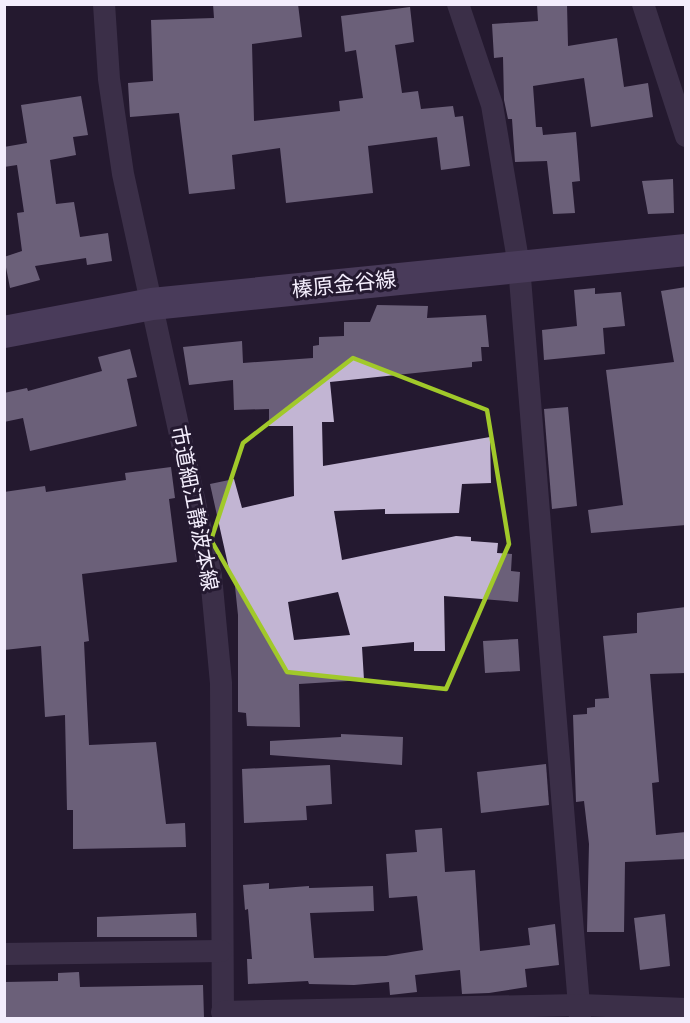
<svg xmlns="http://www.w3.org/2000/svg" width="690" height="1023" viewBox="0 0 690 1023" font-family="Poppins,'Noto Sans JP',sans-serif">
  <rect width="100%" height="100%" fill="#241930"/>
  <g fill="#c2b5d3" fill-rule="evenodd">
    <polygon points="213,4 298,4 302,37 252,44 254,121 340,111 339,101 363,98 356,50 345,52 341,16 410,7 414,42 395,45 402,93 418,91 421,109 453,106 455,117 463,116 470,166 441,170 437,137 368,146 373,193 286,203 280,148 232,155 235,189 189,194 179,113 130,117 128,83 153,81 151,20 214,18"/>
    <polygon points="537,4 567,4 568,46 617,38 624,87 648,83 653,117 591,127 584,78 533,86 536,127 542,127 543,135 576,132 580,181 572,182 575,213 553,214 547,161 515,162 512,119 508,119 504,100 503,57 494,58 492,24 538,21"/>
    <polygon points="81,96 88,135 73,137 76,155 50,160 56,204 74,202 80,237 108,233 112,261 87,265 86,258 35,266 40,280 10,288 4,257 22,251 17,213 24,212 17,165 4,167 4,147 27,143 21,105"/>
    <polygon points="673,179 674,213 648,214 642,181"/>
    <polygon points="686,287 686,525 591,533 588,510 623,505 606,370 674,362 661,291"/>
    <polygon points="595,288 595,294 621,292 625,326 603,328 605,354 544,360 542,330 577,326 574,290"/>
    <path d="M 377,305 L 428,306 L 427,318 L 486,315 L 489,347 L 481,347 L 482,361 L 472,362 L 472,367 L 330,382 L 334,422 L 322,422 L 323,466 L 490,437 L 491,483 L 462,484 L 459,513 L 385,514 L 385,509 L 334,511 L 342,560 L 456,536 L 471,537 L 471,541 L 498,543 L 497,553 L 512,554 L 511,571 L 520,572 L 518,602 L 444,596 L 445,651 L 414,651 L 414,642 L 362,647 L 364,680 L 299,684 L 300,727 L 247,726 L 246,713 L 238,712 L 238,615 L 234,577 L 231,578 L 210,484 L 234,479 L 242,508 L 294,496 L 293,426 L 269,426 L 269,409 L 234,410 L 233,380 L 189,385 L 183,347 L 242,341 L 243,363 L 313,358 L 313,346 L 319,345 L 319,337 L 344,336 L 344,322 L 370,322 ZM 338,592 L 350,635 L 294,640 L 288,602 Z"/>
    <polygon points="130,349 137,377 127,379 137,426 30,451 23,418 4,422 4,393 27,388 28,391 102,371 98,357"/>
    <polygon points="568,407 577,506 552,509 544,409"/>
    <polygon points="171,467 175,498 169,499 177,562 82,574 89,641 84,642 89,745 156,742 166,824 185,823 186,847 73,849 73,810 67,810 65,715 45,717 41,646 4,650 4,492 45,486 46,492 126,480 125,473"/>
    <polygon points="686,607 686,673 650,674 659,782 652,783 656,835 686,832 686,859 625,862 624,932 587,932 589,844 584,801 576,802 573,715 587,714 587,708 595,707 595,699 609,698 603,636 637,633 637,613"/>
    <polygon points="518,639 520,671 485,673 483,641"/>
    <polygon points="341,734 403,737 402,765 270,755 270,741 341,737"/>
    <polygon points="546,764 549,805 481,813 477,772"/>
    <polygon points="330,765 332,804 306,806 307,820 244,823 242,769"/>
    <polygon points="442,828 445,872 475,870 480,951 530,945 528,928 555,924 559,965 525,969 527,987 489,993 462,994 460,970 415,975 417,992 390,995 389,982 354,985 309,984 308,981 248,984 247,959 252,959 248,909 245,910 243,885 269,883 269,889 309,886 309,888 373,886 374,911 310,913 314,958 386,956 423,950 417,896 389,898 386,854 417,852 415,830"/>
    <polygon points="196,913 197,937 97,937 97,917"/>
    <polygon points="665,914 670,966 640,970 634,918"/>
    <polygon points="79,972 80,987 203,985 204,1018 5,1018 5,982 58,981 58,973"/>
  </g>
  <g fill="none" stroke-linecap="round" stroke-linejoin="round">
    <g stroke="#574b66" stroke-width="22">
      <polyline points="104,4 109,79 123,174 211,576 221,683 223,1018"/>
      <polyline points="458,4 492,105 519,266 580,1018"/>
      <polyline points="643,4 686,136"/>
      <polyline points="4,954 221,951"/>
      <polyline points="222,1012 580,1005 686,1009"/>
    </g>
    <polyline stroke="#77648e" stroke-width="32" points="4,332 152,304 686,250"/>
  </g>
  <path d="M0 0H690V1023H0ZM 353,358 L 487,410 L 509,544 L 446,689 L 287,672 L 211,540 L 243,443 Z" fill="#241930" fill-opacity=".55" fill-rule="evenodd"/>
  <path fill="none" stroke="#a1c92a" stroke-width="4.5" stroke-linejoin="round" d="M 353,358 L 487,410 L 509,544 L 446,689 L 287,672 L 211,540 L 243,443 Z"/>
  <g text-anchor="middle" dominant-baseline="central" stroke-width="6" stroke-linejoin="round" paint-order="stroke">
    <g font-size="21" fill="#f3edfc" stroke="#241930">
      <text transform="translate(344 284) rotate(-6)">榛原金谷線</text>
      <text transform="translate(195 508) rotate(79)">市道細江静波本線</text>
    </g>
  </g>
  <rect width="690" height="1023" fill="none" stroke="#f3edfc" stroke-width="12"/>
</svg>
